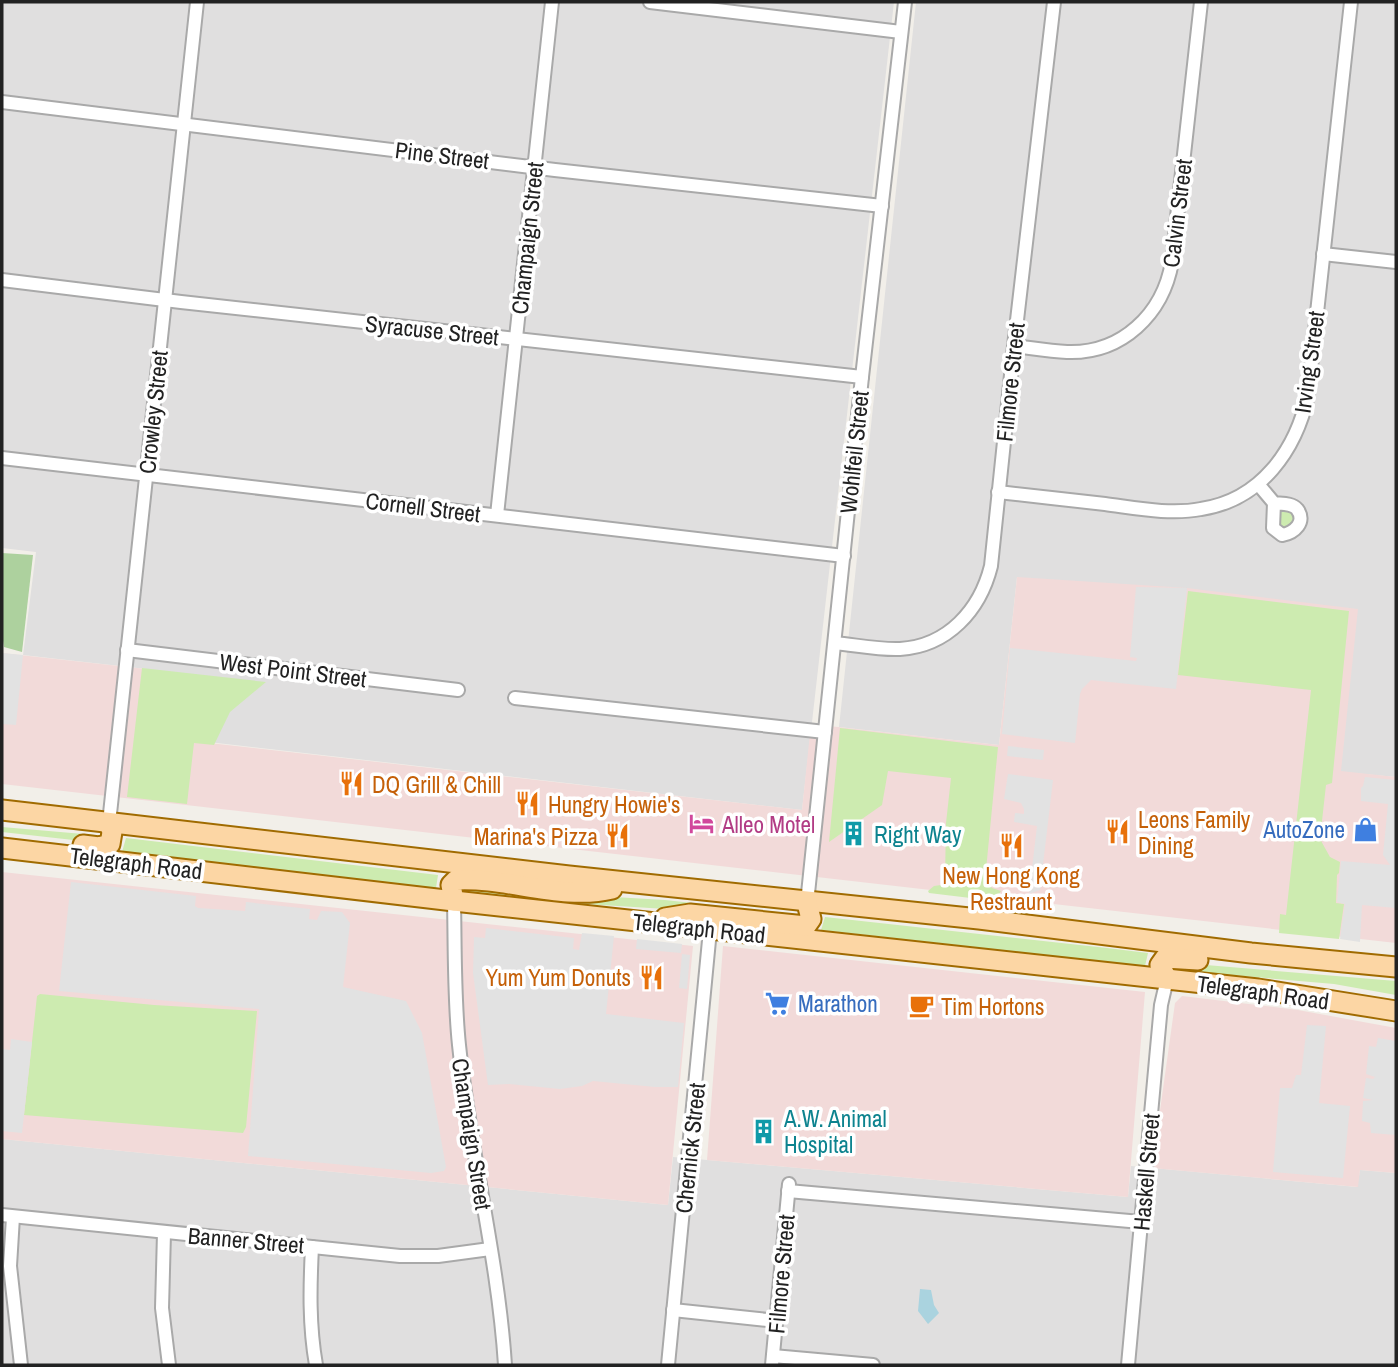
<svg xmlns="http://www.w3.org/2000/svg" width="1398" height="1367" viewBox="0 0 1398 1367" font-family="'Archivo Narrow',sans-serif">
  <rect width="100%" height="100%" fill="#f2efe9"/>
  <g fill="#e0dfdf">
    <polygon points="2,2 894,2 802,810 139,734 146,669 23,655 36,552 2,548"/>
    <polygon points="916,2 1396,2 1396,777 1341,772 1017,577 999,745 839,727"/>
    <polygon points="2,1139 668,1205 673,1157 1128,1197 1131,1166 1357,1187 1360,1170 1396,1173 1396,1365 2,1365"/>
  </g>
  <g fill="#f2dad9">
    <polygon points="1017,577 1187,588 1358,609 1341,771 1396,777 1396,943 2,784 2,653 146,669 139,735 802,810 811,724 999,745"/>
    <polygon points="2,872 693,946 668,1205 2,1139"/>
    <polygon points="723,946 1145,992 1128,1197 707,1160"/>
    <polygon points="1182,996 1298,1010 1396,1028 1396,1173 1360,1170 1358,1187 1152,1168 1175,1003"/>
  </g>
  <g fill="#cdebb0">
    <polygon points="1277,508 1290,510 1296,519 1289,530 1278,527"/>
    <polygon points="1188,591 1349,611 1332,783 1326,785 1320,839 1330,857 1340,862 1339,873 1337,875 1336,903 1344,904 1339,939 1279,933 1280,914 1286,915 1311,690 1178,675"/>
    <polygon points="142,668 266,682 230,712 214,745 194,743 187,804 127,797"/>
    <polygon points="840,728 998,747 985,880 992,888 1001,891 999,894 1002,900 1007,901 1012,896 1012,903 929,893 928,891 934,886 941,885 945,878 946,823 951,778 888,771 882,805 829,842"/>
    <polygon points="2,827 95,835 95,837 91,842 2,832"/>
    <polygon points="126,838 438,875 436,888 122,852"/>
    <polygon points="464,888 665,900 795,914 795,917 585,904 464,891"/>
    <polygon points="825,917 1107,948 1148,953 1145,966 821,930"/>
    <polygon points="1182,963 1396,981 1396,995 1334,984 1174,970 1175,965"/>
    <polygon points="40,994 154,1005 257,1011 246,1127 243,1133 24,1115 37,996"/>
  </g>
  <polygon fill="#add19e" points="2,553 33,555 22,652 4,647 2,634"/>
  <g fill="#e2e2e2">
    <polygon points="1136,587 1187,588 1176,689 1091,680 1082,689 1080,694 1075,743 1002,734 1010,648 1136,661 1137,658 1130,657"/>
    <polygon points="2,653 23,655 16,725 3,724 2,733"/>
    <polygon points="1008,746 1044,750 1043,760 1007,756"/>
    <polygon points="1008,774 1053,780 1040,890 1029,894 1037,826 1014,822 1015,813 1024,814 1024,809 1021,803 1004,799"/>
    <polygon points="1365,777 1396,780 1396,908 1362,905 1360,942 1340,939 1345,904 1337,902 1341,861 1390,865 1383,855 1388,804 1361,801 1361,788 1363,786"/>
    <polygon points="71,882 196,896 195,906 198,908 245,911 246,902 310,909 309,919 317,920 321,911 342,912 350,923 343,987 406,1001 422,1033 446,1167 444,1171 431,1173 248,1156 259,1009 59,991"/>
    <polygon points="486,928 574,938 573,949 579,950 582,933 614,936 606,1014 684,1023 678,1087 655,1087 593,1081 582,1086 560,1089 509,1084 488,1085 473,973 474,937 485,938"/>
    <polygon points="637,939 682,944 681,953 636,949"/>
    <polygon points="682,954 690,955 687,989 679,988"/>
    <polygon points="1307,1025 1326,1026 1319,1103 1350,1106 1343,1178 1273,1172 1280,1088 1292,1088 1296,1075 1301,1075"/>
    <polygon points="1378,1038 1396,1041 1396,1135 1371,1133 1370,1123 1362,1121 1363,1101 1373,1100 1363,1098 1366,1078 1373,1079 1375,1077 1366,1074 1369,1046 1376,1047"/>
    <polygon points="11,1039 32,1042 22,1133 2,1131 2,1049 10,1050"/>
  </g>
  <polygon fill="#aad3df" points="920,1289 931,1290 934,1305 939,1313 928,1324 918,1311"/>
  <g fill="none" stroke-linecap="round" stroke-linejoin="round">
    <defs>
      <g id="minor">
        <polyline points="650,2 901,32"/>
        <polyline points="2,102 555,170 882,206"/>
        <polyline points="1323,254 1396,262"/>
        <polyline points="2,280 181,302 862,377"/>
        <path d="M 1014,346 C 1031,348 1050,351 1067,352 C 1122,354 1163,314 1172,262 L 1201,2"/>
        <polyline points="2,458 844,556"/>
        <path d="M 1258,484 L 1274,503 C 1281,504 1292,503 1297,509 C 1307,522 1294,533 1282,535 L 1273,528 L 1274,503"/>
        <path d="M 998,492 C 1034,496 1069,500 1105,504 C 1136,508 1170,515 1201,509 C 1261,500 1296,450 1308,395 L 1351,2"/>
        <polyline points="497,515 552,2"/>
        <path d="M 835,643 C 856,645 879,650 900,649 C 948,646 980,610 991,566 L 1014,346 L 1054,2"/>
        <polyline points="127,650 458,690"/>
        <polyline points="515,698 825,732"/>
        <polyline points="109,823 197,2"/>
        <path d="M 454,901 C 455,949 454,997 459,1045 C 470,1152 498,1257 505,1365"/>
        <polyline points="807,903 862,377 905,2"/>
        <polyline points="788,1191 1141,1222"/>
        <polyline points="2,1215 400,1256 438,1256 490,1249"/>
        <polyline points="13,1217 10,1266 21,1365"/>
        <polyline points="164,1233 162,1308 169,1365"/>
        <path d="M 312,1247 C 310,1287 309,1325 316,1365"/>
        <polyline points="673,1310 777,1321"/>
        <polyline points="773,1356 873,1365"/>
        <polyline points="668,1365 710,930"/>
        <polyline points="772,1365 789,1184"/>
        <polyline points="1128,1365 1161,1005 1167,979"/>
      </g>
      <g id="primary">
        <polyline points="2,810 569,876 979,919 1251,953 1396,967"/>
        <polyline points="83,845 99,847 110,844 112,832 109,823"/>
        <polyline points="2,848 454,901 1258,989 1396,1011"/>
        <path d="M 454,901 L 451,885 L 456,880 C 506,877 563,901 612,889"/>
        <polyline points="665,918 690,914 806,926 811,919 807,903"/>
        <polyline points="1167,979 1160,965 1165,958 1198,960"/>
      </g>
    </defs>
    <use href="#minor" stroke="#a9a9a9" stroke-width="16"/>
    <use href="#primary" stroke="#a06b00" stroke-width="23"/>
    <use href="#minor" stroke="#fff" stroke-width="12"/>
    <use href="#primary" stroke="#fcd6a4" stroke-width="19"/>
  </g>
  <defs>
    <symbol id="restaurant-bare" viewBox="-9 -9 18 18"><path d="M-5-6h1v4h1v-4h1v4h1v-4h1v5L-1.5 .5V6h-2V.5L-5-1ZM5-6V6H3V1.5H1.5Q1.5-4 5-6Z" fill="#e8710a" stroke="#fff" stroke-width="2.5" paint-order="stroke"/></symbol>
    <symbol id="hotel-bare" viewBox="-9 -9 18 18"><path d="M-6-4.5h1.5V1H6V5H4.5V3h-9V5H-6ZM-4 0a1.8 1.8 0 1 1 3.6 0ZM.5 0V-2.5h3Q6-2.5 6 0Z" fill="#d1479c" stroke="#fff" stroke-width="2.5" paint-order="stroke"/></symbol>
    <symbol id="shop-bare" viewBox="-9 -9 18 18"><path d="M-5-2.5h2.3a2.7 3.5 0 0 1 5.4 0H5L5.5 6h-11ZM-1.5-2.5h3a1.5 2.3 0 0 0-3 0Z" fill="#3f7fe0" stroke="#fff" stroke-width="2.5" paint-order="stroke"/></symbol>
    <symbol id="building-bare" viewBox="-9 -9 18 18"><path d="M-4-6H4V6H1V3H-1V6H-4ZM-2.5-4.3h1.7v1.8h-1.7ZM.8-4.3h1.7v1.8H.8ZM-2.5-1h1.7V.8h-1.7ZM.8-1h1.7V.8H.8Z" fill="#0f9aa8" stroke="#fff" stroke-width="2.5" paint-order="stroke"/></symbol>
    <symbol id="supermarket-bare" viewBox="-9 -9 18 18"><path d="M-6-5.5h2.5l.6 2H6L4.5 2H-2.5L-4.4-4H-6ZM-1.5 3.2a1.3 1.3 0 1 0 .1 0ZM3 3.2a1.3 1.3 0 1 0 .1 0Z" fill="#3f7fe0" stroke="#fff" stroke-width="2.5" paint-order="stroke"/></symbol>
    <symbol id="cafe-bare" viewBox="-9 -9 18 18"><path d="M-5.5-4.5H6V0H3Q3 3.5 0 3.5H-2.5Q-5.5 3.5-5.5 0ZM3-3.2v2h1.7v-2ZM-6 4.5H4V6H-6Z" fill="#e8710a" stroke="#fff" stroke-width="2.5" paint-order="stroke"/></symbol>
  </defs>
  <g fill-rule="evenodd">
    <use href="#restaurant-bare" x="334" y="766" width="35" height="35"/>
    <use href="#restaurant-bare" x="510" y="786" width="35" height="35"/>
    <use href="#hotel-bare" x="684" y="806" width="35" height="35"/>
    <use href="#shop-bare" x="1348" y="812" width="35" height="35"/>
    <use href="#restaurant-bare" x="1100" y="814" width="35" height="35"/>
    <use href="#building-bare" x="836" y="816" width="35" height="35"/>
    <use href="#restaurant-bare" x="600" y="818" width="35" height="35"/>
    <use href="#restaurant-bare" x="994" y="828" width="35" height="35"/>
    <use href="#restaurant-bare" x="634" y="960" width="35" height="35"/>
    <use href="#supermarket-bare" x="760" y="986" width="35" height="35"/>
    <use href="#cafe-bare" x="904" y="988" width="35" height="35"/>
    <use href="#building-bare" x="746" y="1114" width="35" height="35"/>
  </g>
  <g text-anchor="middle" dominant-baseline="central" stroke-width="7" stroke-linejoin="round" paint-order="stroke">
    <g font-size="23" fill="#222" stroke="#fff">
      <text transform="translate(442 155) rotate(7)">Pine Street</text>
      <text transform="translate(1177 213) rotate(-83)">Calvin Street</text>
      <text transform="translate(527 238) rotate(-84)">Champaign Street</text>
      <text transform="translate(432 330) rotate(6)">Syracuse Street</text>
      <text transform="translate(1309 362) rotate(-82)">Irving Street</text>
      <text transform="translate(1010 382) rotate(-84)">Filmore Street</text>
      <text transform="translate(153 412) rotate(-84)">Crowley Street</text>
      <text transform="translate(854 452) rotate(-84)">Wohlfeil Street</text>
      <text transform="translate(423 507) rotate(7)">Cornell Street</text>
      <text transform="translate(293 670) rotate(7)">West Point Street</text>
      <text transform="translate(136 863) rotate(7)">Telegraph Road</text>
      <text transform="translate(699 928) rotate(6)">Telegraph Road</text>
      <text transform="translate(1263 992) rotate(8)">Telegraph Road</text>
      <text transform="translate(472 1134) rotate(81)">Champaign Street</text>
      <text transform="translate(690 1148) rotate(-84)">Chernick Street</text>
      <text transform="translate(1146 1172) rotate(-85)">Haskell Street</text>
      <text transform="translate(246 1240) rotate(5)">Banner Street</text>
      <text transform="translate(781 1274) rotate(-85)">Filmore Street</text>
    </g>
    <g font-size="23" fill="#c56008" stroke="#fff" text-anchor="start">
      <text x="372" y="784">DQ Grill &amp; Chill</text>
      <text x="548" y="804">Hungry Howie's</text>
      <text x="1138" y="819">Leons Family<tspan x="1138" dy="26">Dining</tspan></text>
      <text x="598" y="836" text-anchor="end">Marina's Pizza</text>
      <text x="1011" y="875" text-anchor="middle">New Hong Kong<tspan x="1011" dy="26">Restraunt</tspan></text>
      <text x="631" y="977" text-anchor="end">Yum Yum Donuts</text>
      <text x="941" y="1006">Tim Hortons</text>
    </g>
    <g font-size="23" fill="#b23c85" stroke="#fff" text-anchor="start">
      <text x="722" y="824">Alleo Motel</text>
    </g>
    <g font-size="23" fill="#366cbe" stroke="#fff" text-anchor="end">
      <text x="1345" y="829">AutoZone</text>
      <text x="798" y="1003" text-anchor="start">Marathon</text>
    </g>
    <g font-size="23" fill="#0d838f" stroke="#fff" text-anchor="start">
      <text x="874" y="834">Right Way</text>
      <text x="784" y="1118">A.W. Animal<tspan x="784" dy="26">Hospital</tspan></text>
    </g>
  </g>
  <rect width="1398" height="1367" fill="none" stroke="#222222" stroke-width="7"/>
</svg>
